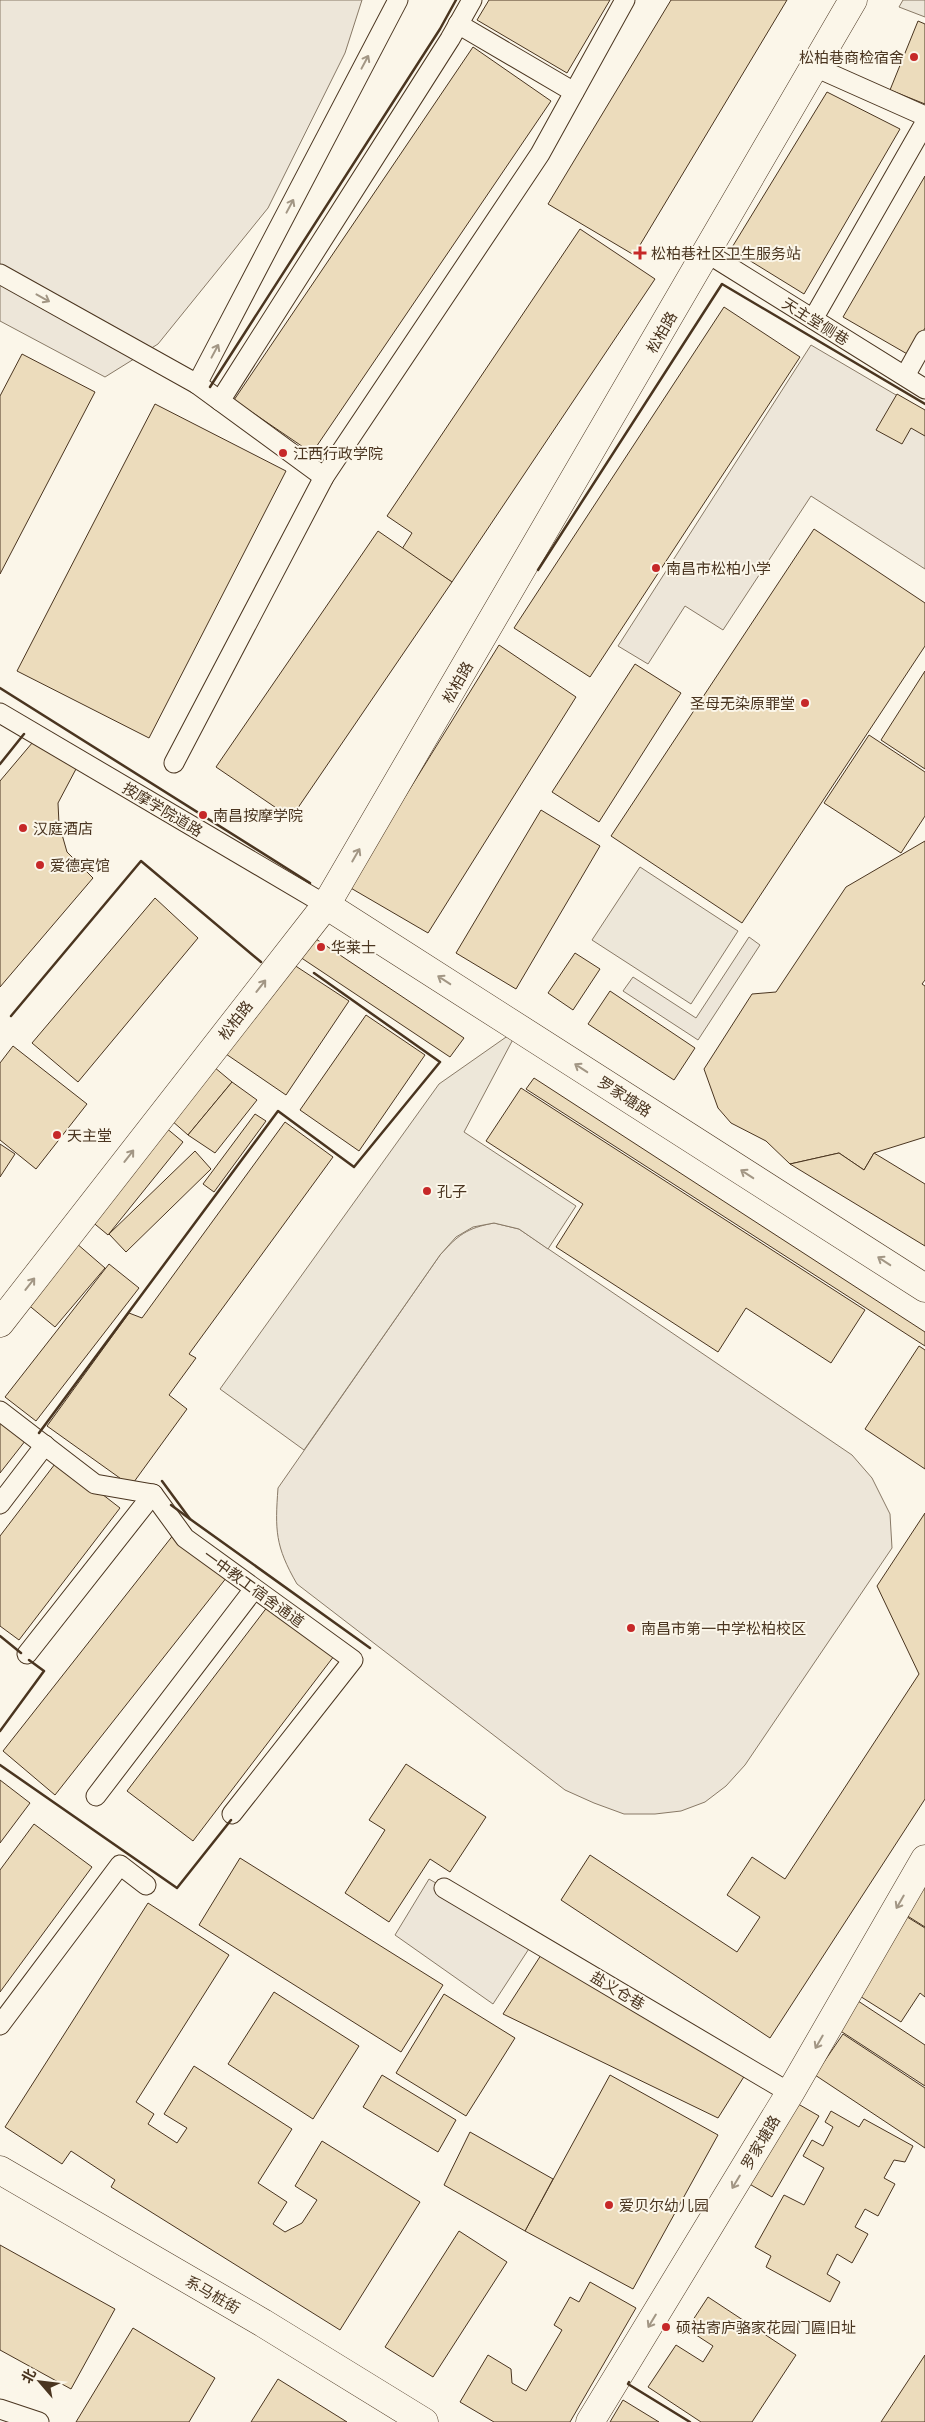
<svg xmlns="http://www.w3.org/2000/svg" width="925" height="2422" viewBox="0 0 925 2422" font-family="Barlow,'Noto Sans SC',sans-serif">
  <rect width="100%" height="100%" fill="#fbf6e9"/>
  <g fill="#ede6d9" stroke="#887966">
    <polygon points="0,0 362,0 345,53 268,208 158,344 105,377 0,321"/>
    <polygon points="811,345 925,412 925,569 811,496 723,630 685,606 648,664 618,646"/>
    <polygon points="749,937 760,945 698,1040 623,991 633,977 696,1018"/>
    <path d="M 494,1223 L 519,1229 L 852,1455 L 872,1478 L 890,1514 L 892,1548 L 745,1765 L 726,1786 L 705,1802 L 681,1811 L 655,1814 L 624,1814 L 594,1803 L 565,1790 L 297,1584 C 275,1546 275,1530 278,1488 L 440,1255 C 458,1235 467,1228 494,1223 Z"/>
    <polygon points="429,1879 534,1941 493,2004 395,1935"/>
  </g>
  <g fill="#ede7d9" stroke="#887966">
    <polygon points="903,0 925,0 925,17 899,7"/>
    <polygon points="640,867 738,931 691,1004 592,940"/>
    <polygon points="519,1028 464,1132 576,1206 548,1249 519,1229 494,1223 473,1227 456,1237 440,1255 304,1450 220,1389 439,1084"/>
  </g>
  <g fill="#ecdcbc" stroke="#4a3520">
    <polygon points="489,0 610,0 567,73 477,20"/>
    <polygon points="671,0 787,0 634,255 548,204"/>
    <polygon points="918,21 925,24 925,104 890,90"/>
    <polygon points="473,47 551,101 312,453 234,400"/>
    <polygon points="827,92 900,129 804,294 731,249"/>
    <polygon points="925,176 925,328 909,355 843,317"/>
    <polygon points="580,229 655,279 452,582 402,549 412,533 387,516"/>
    <polygon points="724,307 800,357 590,677 514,628"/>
    <polygon points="22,354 95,392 0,574 0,396"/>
    <polygon points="897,394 925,410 925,436 911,428 902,444 876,430"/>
    <polygon points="155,404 286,471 149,738 17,671"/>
    <polygon points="814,529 925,603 925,646 742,923 611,836"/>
    <polygon points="378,531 452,582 291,818 216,767"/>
    <polygon points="499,645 576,697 428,933 349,887"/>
    <polygon points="635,664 681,693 599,822 552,792"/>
    <polygon points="925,671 925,769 881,740"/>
    <polygon points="869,735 925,772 925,816 901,853 824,803"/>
    <polygon points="38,736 76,769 58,803 59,824 67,852 93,878 0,987 0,781"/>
    <polygon points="541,810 600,846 516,989 456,953"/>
    <polygon points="925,841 925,980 922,984 925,986 925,1137 874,1153 864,1170 839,1153 790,1164 766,1141 731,1123 718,1108 704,1069 752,994 776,992 846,887"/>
    <polygon points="155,898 198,938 78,1082 32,1043"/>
    <polygon points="313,937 464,1038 450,1057 300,957"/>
    <polygon points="575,953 600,969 573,1010 548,993"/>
    <polygon points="288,961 349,1001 286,1095 226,1054"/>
    <polygon points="610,991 695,1048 674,1080 588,1024"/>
    <polygon points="366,1015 425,1055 359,1151 300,1110"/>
    <polygon points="13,1046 87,1104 36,1169 0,1140 0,1063"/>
    <polygon points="214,1067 232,1082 188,1135 171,1120"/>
    <polygon points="534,1078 925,1332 925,1346 526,1089"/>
    <polygon points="232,1082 257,1100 215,1153 188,1135"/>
    <polygon points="521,1088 865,1310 831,1363 746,1308 718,1352 556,1247 583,1204 486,1141"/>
    <polygon points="255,1114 266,1121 214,1192 203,1184"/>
    <polygon points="285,1122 333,1157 189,1354 196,1358 169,1395 187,1409 131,1486 47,1426 129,1313 142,1318"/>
    <polygon points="165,1127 183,1142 108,1235 90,1220"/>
    <polygon points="0,1144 15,1154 0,1177"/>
    <polygon points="195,1151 211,1169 126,1252 109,1234"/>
    <polygon points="839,1153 864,1170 874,1153 925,1184 925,1246 790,1164"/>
    <polygon points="76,1243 105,1268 55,1327 26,1303"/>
    <polygon points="109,1264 139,1288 36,1421 5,1397"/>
    <polygon points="919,1346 925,1350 925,1469 865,1429"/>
    <polygon points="0,1414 29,1436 0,1473"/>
    <polygon points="58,1460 120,1508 19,1640 0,1626 0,1536"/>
    <polygon points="925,1513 925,1799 770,2038 561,1900 590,1855 737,1952 760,1917 727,1895 752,1857 785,1879 919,1674 877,1586"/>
    <polygon points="174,1534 227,1577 55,1795 3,1751"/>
    <polygon points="268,1606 334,1656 193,1841 127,1791"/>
    <polygon points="406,1764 486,1817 450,1872 430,1859 389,1922 345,1893 385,1830 369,1820"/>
    <polygon points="0,1780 30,1803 0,1843"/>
    <polygon points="34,1824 92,1867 0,1992 0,1870"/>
    <polygon points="240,1858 443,1985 401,2052 199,1925"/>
    <polygon points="925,1884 925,1927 906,1915"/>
    <polygon points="148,1903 229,1955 136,2102 154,2114 148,2124 177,2143 187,2128 164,2114 194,2066 292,2129 258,2183 287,2202 273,2224 285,2232 302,2223 317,2200 295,2186 322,2141 420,2202 340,2330 111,2187 115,2180 71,2151 62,2164 5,2127"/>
    <polygon points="904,1915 925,1928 925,1997 920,1993 901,2022 855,1993"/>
    <polygon points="543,1952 745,2075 718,2118 503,2014"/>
    <polygon points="274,1992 359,2046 313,2119 228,2064"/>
    <polygon points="444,1994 515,2038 466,2116 396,2073"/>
    <polygon points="855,1999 925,2045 925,2086 836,2028"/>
    <polygon points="843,2034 925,2088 925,2148 815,2075"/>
    <polygon points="382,2075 456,2120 438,2152 363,2107"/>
    <polygon points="610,2075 718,2135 633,2289 525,2231"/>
    <polygon points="793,2101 819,2116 772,2197 746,2182"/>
    <polygon points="831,2111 859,2127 864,2119 913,2146 905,2162 894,2160 884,2178 895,2184 878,2216 865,2209 855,2227 868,2234 852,2263 837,2254 827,2274 840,2282 830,2302 766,2267 771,2256 755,2247 784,2195 804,2205 824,2168 803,2156 812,2140 823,2146 833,2127 825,2122"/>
    <polygon points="470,2132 553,2179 525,2231 444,2185"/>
    <polygon points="459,2231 507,2262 433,2377 385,2347"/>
    <polygon points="0,2245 115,2309 71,2389 0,2350"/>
    <polygon points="590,2282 636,2308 570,2422 494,2422 460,2402 488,2355 511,2369 512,2383 526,2391 562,2330 554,2325 570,2297 579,2302"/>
    <polygon points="708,2297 796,2355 752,2422 701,2422 648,2387 676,2345 703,2362 713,2346 687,2329"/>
    <polygon points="133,2328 215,2378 189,2422 76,2422"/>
    <polygon points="925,2355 925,2422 881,2422"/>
    <polygon points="278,2379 347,2422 251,2422"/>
    <polygon points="623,2400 659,2422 610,2422"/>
  </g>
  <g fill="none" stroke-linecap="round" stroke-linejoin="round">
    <defs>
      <g id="service">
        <polyline points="458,24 574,92"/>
        <polyline points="815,67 925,116"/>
        <polyline points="707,253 925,389"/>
        <polyline points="0,274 197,384 398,0"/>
        <polyline points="813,319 925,123"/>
        <polyline points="905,376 925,340"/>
        <polyline points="197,384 324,477"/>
        <polyline points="220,401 450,39 472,0"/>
        <polyline points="0,713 326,905"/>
        <polyline points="174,763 324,477 540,154 625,0"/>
        <polyline points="0,1411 95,1484 153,1494 185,1538 353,1660 232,1814"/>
        <polyline points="0,1504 45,1445"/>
        <polyline points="27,1654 153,1494"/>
        <polyline points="96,1796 254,1589"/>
        <polyline points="444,1888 790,2093"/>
        <polyline points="0,2025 120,1865 146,1885"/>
        <polyline points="0,2409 39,2422"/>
      </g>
      <g id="minor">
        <polyline points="326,905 925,1288"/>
        <polyline points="590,2422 790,2093 925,1859"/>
      </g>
      <polyline id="tertiary" points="0,1323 326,905 853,0"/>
      <polyline id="secondary" points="0,2170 263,2323 424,2422"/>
    </defs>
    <use href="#service" stroke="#4a3520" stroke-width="21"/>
    <use href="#minor" stroke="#4a3520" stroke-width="29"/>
    <use href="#tertiary" stroke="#4a3520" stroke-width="29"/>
    <use href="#secondary" stroke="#4a3520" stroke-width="29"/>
    <use href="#service" stroke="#fbf6e9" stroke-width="19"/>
    <use href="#minor" stroke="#fbf6e9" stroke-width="28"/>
    <use href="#tertiary" stroke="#fbf6e9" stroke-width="28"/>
    <use href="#secondary" stroke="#fbf6e9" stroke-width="28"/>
    <g stroke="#4a3520" stroke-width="2.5">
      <polyline points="210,387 440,29 456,0"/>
      <polyline points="538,570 722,284 925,404"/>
      <polyline points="0,688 310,883"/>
      <polyline points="0,764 24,734"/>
      <polyline points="11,1016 141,861 261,962"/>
      <polyline points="39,1433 278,1111 354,1167 440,1062 314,973"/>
      <polyline points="162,1481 190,1519 370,1648"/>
      <polyline points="171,1505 190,1519"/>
      <polyline points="0,1636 21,1653"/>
      <polyline points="0,1731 44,1671 29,1660"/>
      <polyline points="0,1765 177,1888 231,1820"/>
      <polyline points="629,2382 628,2384 690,2422"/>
    </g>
  </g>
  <defs><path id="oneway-shaft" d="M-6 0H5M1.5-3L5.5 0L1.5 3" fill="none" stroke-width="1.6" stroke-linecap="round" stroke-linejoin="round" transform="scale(1.25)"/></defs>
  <g stroke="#a29684">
    <use href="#oneway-shaft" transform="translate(365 62) rotate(-62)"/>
    <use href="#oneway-shaft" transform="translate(290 206) rotate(-62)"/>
    <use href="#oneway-shaft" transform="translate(43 298) rotate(29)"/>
    <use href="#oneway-shaft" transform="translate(215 351) rotate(-62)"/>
    <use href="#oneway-shaft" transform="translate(356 855) rotate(-60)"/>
    <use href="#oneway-shaft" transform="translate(444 980) rotate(-147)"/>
    <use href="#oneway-shaft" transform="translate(261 986) rotate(-52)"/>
    <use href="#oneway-shaft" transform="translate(581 1068) rotate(-147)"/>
    <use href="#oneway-shaft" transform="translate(129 1156) rotate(-52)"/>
    <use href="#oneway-shaft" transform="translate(747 1174) rotate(-147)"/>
    <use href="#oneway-shaft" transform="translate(884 1261) rotate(-147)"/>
    <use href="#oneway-shaft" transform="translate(30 1284) rotate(-52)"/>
    <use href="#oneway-shaft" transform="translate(900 1902) rotate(120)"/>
    <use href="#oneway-shaft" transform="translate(819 2042) rotate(120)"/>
    <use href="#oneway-shaft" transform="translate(736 2182) rotate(121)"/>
    <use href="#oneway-shaft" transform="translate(652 2321) rotate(121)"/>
  </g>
  <g fill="#c62828" stroke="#fbf6e9" stroke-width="2">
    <circle cx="914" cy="57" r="5"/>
    <path d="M637.5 245.5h5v5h5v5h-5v5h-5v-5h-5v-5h5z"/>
    <circle cx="283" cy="453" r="5"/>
    <circle cx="656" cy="568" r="5"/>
    <circle cx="805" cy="703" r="5"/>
    <circle cx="203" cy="815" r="5"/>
    <circle cx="23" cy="828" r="5"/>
    <circle cx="40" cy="865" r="5"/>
    <circle cx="321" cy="947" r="5"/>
    <circle cx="57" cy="1135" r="5"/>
    <circle cx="427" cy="1191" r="5"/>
    <circle cx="631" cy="1628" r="5"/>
    <circle cx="609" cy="2205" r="5"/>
    <circle cx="666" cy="2327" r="5"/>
  </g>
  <g text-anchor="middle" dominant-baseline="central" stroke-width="4" stroke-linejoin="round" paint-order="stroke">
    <g font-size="15" fill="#4a3520" stroke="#fbf6e9" text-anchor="start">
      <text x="904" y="57" text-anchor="end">松柏巷商检宿舍</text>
      <text x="651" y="253">松柏巷社区卫生服务站</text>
      <text x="293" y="453">江西行政学院</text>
      <text x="666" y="568">南昌市松柏小学</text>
      <text x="795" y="703" text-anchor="end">圣母无染原罪堂</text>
      <text x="213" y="815">南昌按摩学院</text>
      <text x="33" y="828">汉庭酒店</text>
      <text x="50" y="865">爱德宾馆</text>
      <text x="331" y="947">华莱士</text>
      <text x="67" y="1135">天主堂</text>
      <text x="437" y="1191">孔子</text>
      <text x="641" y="1628">南昌市第一中学松柏校区</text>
      <text x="619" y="2205">爱贝尔幼儿园</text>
      <text x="676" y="2327">硕祜寄庐骆家花园门匾旧址</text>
    </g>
    <g font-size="15" fill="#4a3520" stroke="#fbf6e9">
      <text transform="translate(816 321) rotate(32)">天主堂侧巷</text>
      <text transform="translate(661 332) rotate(-60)">松柏路</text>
      <text transform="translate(457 682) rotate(-60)">松柏路</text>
      <text transform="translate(163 809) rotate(31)">按摩学院道路</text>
      <text transform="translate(235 1020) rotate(-52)">松柏路</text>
      <text transform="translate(625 1096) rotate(33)">罗家塘路</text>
      <text transform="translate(254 1588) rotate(36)">一中教工宿舍通道</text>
      <text transform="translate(618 1990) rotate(31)">盐义仓巷</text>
      <text transform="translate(760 2142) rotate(-59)">罗家塘路</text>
      <text transform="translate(213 2294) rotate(30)">系马桩街</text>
    </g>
  </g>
  <g transform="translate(40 2382) rotate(298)" stroke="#fbf6e9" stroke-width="4" paint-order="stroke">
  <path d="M0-4L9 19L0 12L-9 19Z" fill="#4a3520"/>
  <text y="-8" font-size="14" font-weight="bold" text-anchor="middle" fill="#4a3520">北</text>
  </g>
</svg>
